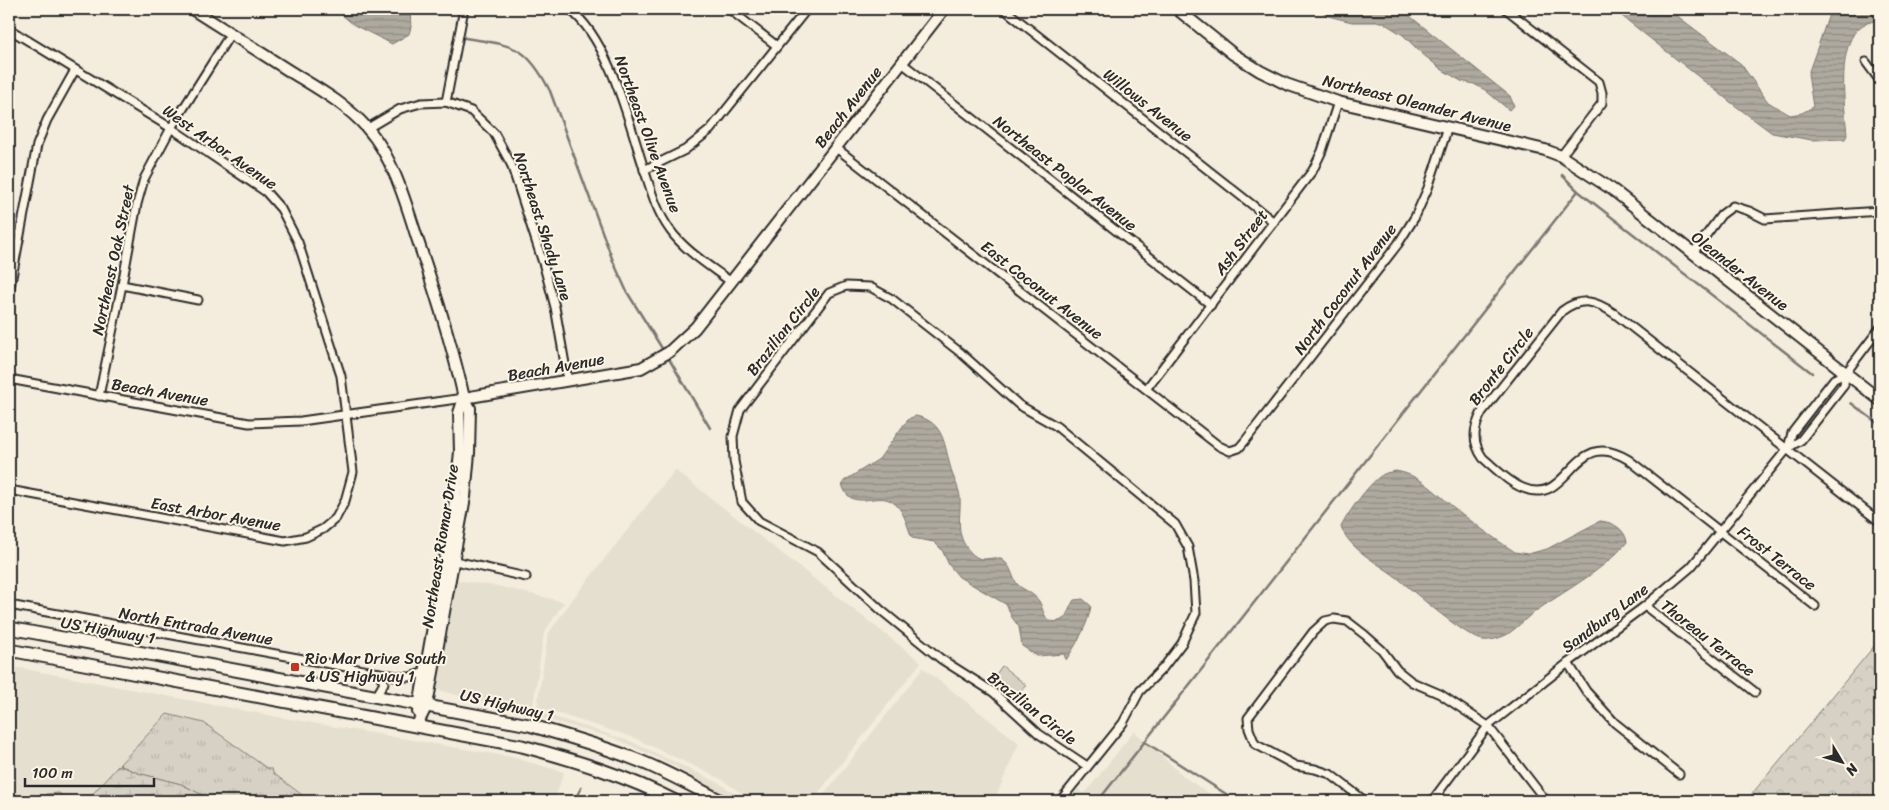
<svg xmlns="http://www.w3.org/2000/svg" width="1889" height="810" viewBox="0 0 1889 810" font-family="Sriracha,sans-serif">
  <defs>
    <pattern id="grass-tufts" width="24" height="20" patternUnits="userSpaceOnUse" patternTransform="scale(1.25)"><rect width="24" height="20" fill="#d6d1c4"/><path d="M3 7l-1-3M5 7V3M7 7l1-3M15 17l-1-3M17 17v-4M19 17l1-3" fill="none" stroke="#b8b4a9"/></pattern>
    <pattern id="forest-crowns" width="20" height="18" patternUnits="userSpaceOnUse" patternTransform="scale(1.25)"><rect width="20" height="18" fill="#d6d1c4"/><path d="M2 6a3 3 0 1 1 6 0M12 15a3 3 0 1 1 6 0" fill="none" stroke="#b8b4a9"/></pattern>
    <pattern id="wetland-marsh" width="20" height="14" patternUnits="userSpaceOnUse" patternTransform="scale(1.25)"><rect width="20" height="14" fill="#d6d1c4"/><path d="M1 5h8M5 5V1M11 12h8M15 12V8" fill="none" stroke="#b8b4a9"/></pattern>
    <pattern id="water-rules" width="6" height="5" patternUnits="userSpaceOnUse" patternTransform="scale(1.25)"><rect width="6" height="5" fill="#afaaa0"/><path d="M0 2.5h6" fill="none" stroke="#8f8b83"/></pattern>
  </defs>
  <rect width="100%" height="100%" fill="#f4edde"/>
  <filter id="ink" filterUnits="userSpaceOnUse"><feTurbulence type="fractalNoise" baseFrequency=".02" numOctaves="2"/><feDisplacementMap in="SourceGraphic" scale="10" xChannelSelector="R" yChannelSelector="G"/><feConvolveMatrix kernelMatrix="1 2 1 2 8 2 1 2 1" color-interpolation-filters="sRGB"/></filter>
  <g filter="url(#ink)">
    <g fill="#e5dfd0">
      <polygon points="675,470 921,662 812,801 753,801 721,779 632,737 537,707 548,634 572,600"/>
      <polygon points="455,580 502,587 564,602 544,633 533,706 535,711 630,741 719,783 745,801 731,801 673,765 614,738 435,689"/>
      <polygon points="9,666 278,717 511,757 564,772 554,801 310,801 273,773 272,769 268,769 167,714 88,799 46,794 40,801 9,801"/>
      <polygon points="923,668 1019,743 994,801 819,801"/>
      <polygon points="1134,731 1187,779 1221,801 1069,801 1078,789 1083,793 1087,791"/>
    </g>
    <polygon fill="url(#grass-tufts)" stroke="#807e78" points="167,714 204,723 268,769 272,769 273,773 310,801 214,801 181,784 138,773 119,765"/>
    <polygon fill="url(#forest-crowns)" stroke="#807e78" points="1880,639 1880,801 1746,801"/>
    <polygon fill="url(#wetland-marsh)" stroke="#807e78" points="119,765 138,773 181,784 214,801 40,801 46,794 59,793 63,796 88,799"/>
    <polygon fill="#d6d1c4" stroke="#807e78" points="1002,666 1026,685 1018,695 994,677"/>
    <g fill="url(#water-rules)" stroke="#7a7771">
      <polygon points="335,9 410,9 411,27 409,34 392,44 354,25"/>
      <polygon points="1319,9 1401,9 1510,96 1514,106 1509,110 1485,90 1474,84 1461,81 1441,69 1420,52 1403,35 1382,22 1352,22 1328,16"/>
      <path d="M 1613,9 L 1668,9 L 1741,64 L 1768,102 L 1790,115 L 1802,113 L 1813,107 L 1808,74 L 1831,9 L 1880,9 L 1880,24 L 1874,21 C 1871,22 1866,23 1863,25 C 1835,41 1845,108 1847,135 L 1845,139 L 1812,140 L 1772,133 L 1729,101 Z"/>
      <path d="M 916,416 C 945,422 944,445 951,469 C 953,478 959,487 960,497 C 961,511 957,526 962,539 C 965,547 974,559 983,559 C 992,559 997,555 1005,562 C 1012,568 1012,578 1018,585 C 1025,591 1032,592 1039,601 C 1043,608 1043,615 1049,621 C 1068,624 1066,612 1074,600 L 1083,599 L 1091,606 C 1088,625 1076,645 1066,660 L 1064,654 L 1037,656 L 1022,646 L 1019,627 L 1011,616 L 1007,605 L 959,577 L 949,565 L 942,550 L 934,542 L 912,538 C 907,526 904,508 891,501 C 875,492 850,513 842,484 L 844,481 L 879,459 L 905,423 L 910,418 Z"/>
      <path d="M 1396,471 C 1420,475 1434,491 1452,506 C 1472,522 1493,538 1515,552 L 1528,554 L 1547,549 L 1600,521 C 1613,522 1625,529 1627,542 C 1605,570 1561,593 1533,613 C 1524,620 1515,630 1506,635 C 1500,638 1490,641 1483,640 C 1467,638 1415,593 1400,580 C 1381,564 1351,552 1341,527 C 1347,514 1371,480 1384,474 C 1388,472 1392,472 1396,471 Z"/>
    </g>
    <g fill="none" stroke-linecap="round" stroke-linejoin="round">
      <g stroke="#7a7771" stroke-width="2.5">
        <path d="M 465,38 C 514,46 526,44 550,91 L 613,261 L 627,292 L 663,350"/>
        <polyline points="1562,175 1578,191 1812,373"/>
        <polyline points="669,359 710,428"/>
        <polyline points="1851,403 1880,425"/>
        <polyline points="1145,742 1237,801"/>
        <polyline points="574,801 581,788"/>
        <polyline points="1098,801 1578,191"/>
      </g>
      <defs>
        <g id="street">
          <path d="M 569,9 C 610,39 630,127 646,175 C 652,194 658,214 670,230 C 685,251 710,266 731,282"/>
          <polyline points="729,9 777,46"/>
          <polyline points="1004,9 1274,222"/>
          <polyline points="1506,9 1599,82 1602,93 1602,103 1561,156"/>
          <polyline points="9,29 171,128 266,192 281,209 298,242 341,376 353,472 345,501 336,518 323,529 306,537 285,541 9,490"/>
          <polyline points="1866,62 1880,81"/>
          <polyline points="902,63 1211,305"/>
          <polyline points="446,102 464,9"/>
          <polyline points="368,128 400,109 421,103 446,102 471,111 494,133 511,164 544,266 555,307 568,381"/>
          <polyline points="835,147 1219,446 1230,451 1239,448 1245,441 1398,244 1415,217 1428,188 1448,127"/>
          <polyline points="644,170 685,150 710,130 807,9"/>
          <polyline points="1693,253 1721,215 1733,206 1749,211 1765,219 1880,211"/>
          <polyline points="122,285 198,300"/>
          <polyline points="9,293 37,145 47,120 75,70"/>
          <polyline points="9,379 249,423 301,421 464,398"/>
          <polyline points="1147,388 1313,170 1322,151 1338,102"/>
          <polyline points="99,396 122,285 137,204 144,179 171,128 231,33"/>
          <polyline points="1788,448 1792,433 1834,379 1845,374"/>
          <polyline points="451,560 526,577"/>
          <polyline points="9,605 401,677 410,677 425,672"/>
          <polyline points="1645,606 1755,692"/>
          <path d="M 1815,606 L 1629,460 C 1571,424 1571,508 1523,488 C 1508,482 1495,468 1483,458 C 1472,442 1473,429 1482,412 L 1562,311 C 1582,296 1596,301 1615,314 L 1880,522"/>
          <polyline points="1568,663 1586,691 1615,723 1679,774"/>
          <polyline points="377,695 384,683 379,673"/>
          <polyline points="1060,801 1123,723 1140,691 1163,668 1182,643 1196,613 1194,581 1188,547 1175,524 1056,426 1019,405 961,353 892,299 870,287 846,286 829,293 740,410 733,436 734,461 742,502 759,521 818,552 882,611 941,659 993,692 1039,734 1087,766"/>
          <polyline points="1365,801 1330,774 1315,769 1296,766 1255,744 1249,729 1248,718 1313,632 1325,621 1334,619 1347,621 1365,635 1382,650 1397,670 1412,682 1440,694 1488,726 1546,801"/>
          <polyline points="1432,801 1488,726 1568,663 1645,606 1691,567 1788,448 1801,440 1844,385 1845,374 1880,328"/>
        </g>
        <g id="secondary">
          <path d="M 192,9 C 225,30 258,51 291,72 C 317,88 346,104 367,128 C 392,155 406,203 417,238 C 435,291 452,343 464,398 L 470,408 L 469,453 L 465,497 L 427,705 L 417,725"/>
          <polyline points="1177,9 1233,54 1260,71 1286,84 1338,102 1545,150 1561,156 1613,190 1880,400"/>
          <polyline points="464,398 641,368 669,352 695,328 944,9"/>
          <polyline points="418,712 454,508 460,452 459,413 464,398"/>
        </g>
        <g id="primary">
          <path d="M 9,628 L 529,725 C 564,735 598,745 632,758 C 662,769 692,786 721,801"/>
          <path d="M 9,650 L 522,746 C 574,760 627,776 675,801"/>
        </g>
      </defs>
      <use href="#street" stroke="#2b2b2b" stroke-width="11"/>
      <use href="#secondary" stroke="#2b2b2b" stroke-width="14"/>
      <use href="#primary" stroke="#2b2b2b" stroke-width="15"/>
      <use href="#street" stroke="#fcf5e5" stroke-width="7"/>
      <use href="#secondary" stroke="#fcf5e5" stroke-width="10"/>
      <use href="#primary" stroke="#fcf5e5" stroke-width="11"/>
    </g>
  </g>
  <rect fill="#c8321e" stroke="#fcf5e5" stroke-width="2" x="290" y="662" width="10" height="10" rx="2.5"/>
  <g text-anchor="middle" dominant-baseline="central" stroke-width="4" stroke-linejoin="round" paint-order="stroke">
    <g font-size="16" fill="#2b2b2b" stroke="#fcf5e5">
      <text transform="translate(1417 103) rotate(14)">Northeast Oleander Avenue</text>
      <text transform="translate(1148 105) rotate(38)">Willows Avenue</text>
      <text transform="translate(848 107) rotate(-52)">Beach Avenue</text>
      <text transform="translate(648 134) rotate(70)">Northeast Olive Avenue</text>
      <text transform="translate(220 147) rotate(35)">West Arbor Avenue</text>
      <text transform="translate(1065 173) rotate(38)">Northeast Poplar Avenue</text>
      <text transform="translate(543 226) rotate(72)">Northeast Shady Lane</text>
      <text transform="translate(1241 242) rotate(-53)">Ash Street</text>
      <text transform="translate(113 260) rotate(-78)">Northeast Oak Street</text>
      <text transform="translate(1740 271) rotate(38)">Oleander Avenue</text>
      <text transform="translate(1345 289) rotate(-53)">North Coconut Avenue</text>
      <text transform="translate(1042 290) rotate(38)">East Coconut Avenue</text>
      <text transform="translate(783 331) rotate(-52)">Brazilian Circle</text>
      <text transform="translate(1501 366) rotate(-52)">Bronte Circle</text>
      <text transform="translate(556 367) rotate(-10)">Beach Avenue</text>
      <text transform="translate(160 392) rotate(10)">Beach Avenue</text>
      <text transform="translate(216 514) rotate(10)">East Arbor Avenue</text>
      <text transform="translate(440 546) rotate(-81)">Northeast Riomar Drive</text>
      <text transform="translate(1777 558) rotate(38)">Frost Terrace</text>
      <text transform="translate(1605 618) rotate(-37)">Sandburg Lane</text>
      <text transform="translate(196 626) rotate(10)">North Entrada Avenue</text>
      <text transform="translate(108 630) rotate(10)">US Highway 1</text>
      <text transform="translate(1708 638) rotate(38)">Thoreau Terrace</text>
      <text transform="translate(507 705) rotate(13)">US Highway 1</text>
      <text transform="translate(1032 708) rotate(38)">Brazilian Circle</text>
    </g>
    <g font-size="16" fill="#2b2b2b" stroke="#fcf5e5" text-anchor="start">
      <text x="305" y="658">Rio Mar Drive South<tspan x="305" dy="18">&amp; US Highway 1</tspan></text>
    </g>
  </g>
  <rect width="1889" height="810" fill="none" stroke="#fcf5e5" stroke-width="30"/>
  <rect x="15" y="15" width="1859" height="780" fill="none" stroke="#2b2b2b" stroke-width="2" filter="url(#ink)"/>
  <g transform="translate(1842 762) rotate(128)" stroke="#fcf5e5" stroke-width="4" paint-order="stroke">
  <path d="M0-4L9 19L0 12L-9 19Z" fill="#2b2b2b"/>
  <text y="-8" font-size="14" font-weight="bold" text-anchor="middle" fill="#2b2b2b">N</text>
  </g>
  <path d="M25 778v8h129v-8" fill="none" stroke="#2b2b2b" stroke-width="2.5"/>
  <text x="32" y="778" font-size="15" fill="#2b2b2b" stroke="#fcf5e5" stroke-width="4" paint-order="stroke">100 m</text>
</svg>
